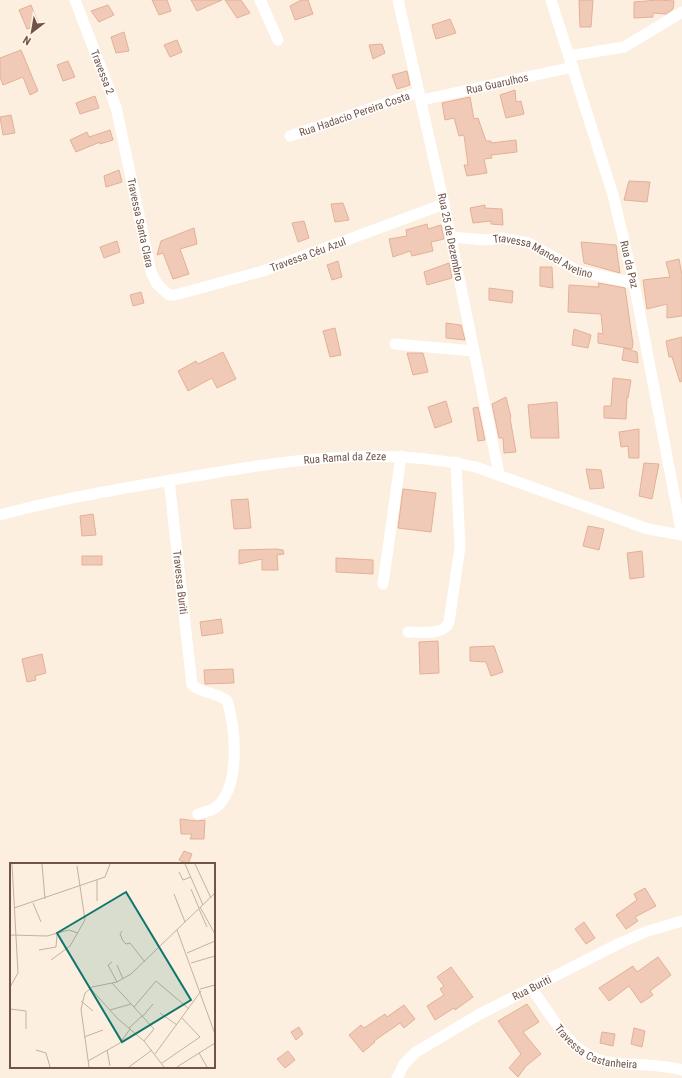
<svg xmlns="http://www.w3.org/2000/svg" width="682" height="1078" viewBox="0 0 682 1078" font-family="'Roboto Condensed',sans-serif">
  <rect width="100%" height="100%" fill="#fcefdf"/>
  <g fill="#f1cab7" stroke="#e3b097">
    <polygon points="152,0 167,0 171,11 159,15"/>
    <polygon points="191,0 222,0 197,11"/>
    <polygon points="225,0 241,0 250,13 237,18"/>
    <polygon points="301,0 308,0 313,14 295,20 290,6"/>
    <polygon points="579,0 593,0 591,27 580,27"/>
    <polygon points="658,0 674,1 673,9 666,14 653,13 653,17 634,18 634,2"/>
    <polygon points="31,5 39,25 27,29 19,10"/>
    <polygon points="108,5 114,15 99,22 91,11"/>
    <polygon points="450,19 456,33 436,39 432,25"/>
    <polygon points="124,32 129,51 116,53 111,37"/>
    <polygon points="177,40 182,52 170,57 164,45"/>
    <polygon points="382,44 385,53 373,59 369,45"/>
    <polygon points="21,50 38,91 30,95 23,77 3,85 0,77 0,58"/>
    <polygon points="68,61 75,77 63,81 57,65"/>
    <polygon points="407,71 410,85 397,89 392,75"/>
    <polygon points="515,90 516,102 521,101 524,114 506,118 500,95"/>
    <polygon points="95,96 99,108 80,114 76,103"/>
    <polygon points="470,97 474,119 478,118 486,141 491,141 491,143 516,140 517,152 491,155 492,158 484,159 487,173 467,176 464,165 468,165 464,135 459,136 454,118 445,120 442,103"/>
    <polygon points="11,115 15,133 3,135 0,117"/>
    <polygon points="110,130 113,140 100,144 100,142 76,152 70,140 87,132 89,137"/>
    <polygon points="119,170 122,182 106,187 104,176"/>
    <polygon points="629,181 650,182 647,202 624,200"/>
    <polygon points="343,203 349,220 335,222 331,204"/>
    <polygon points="485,205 485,208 502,209 503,225 491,224 491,221 473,223 470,208"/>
    <polygon points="304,221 309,238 298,242 292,223"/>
    <polygon points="427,224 428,229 441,225 444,239 431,242 433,251 412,256 410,251 393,257 389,239 407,236 406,230"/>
    <polygon points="194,228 197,244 180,249 189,274 173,279 163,253 157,255 161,241"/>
    <polygon points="117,241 120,252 104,258 100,247"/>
    <polygon points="581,242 616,245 620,273 584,263"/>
    <polygon points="679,259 682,275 682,316 667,318 667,304 647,309 643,280 670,277 666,262"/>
    <polygon points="338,261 342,277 332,280 327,265"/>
    <polygon points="449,263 452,278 427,285 424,272"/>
    <polygon points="540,267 552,267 553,288 540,286"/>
    <polygon points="598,283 625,288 633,344 632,349 598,343 598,333 603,334 601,314 568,312 569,285 599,287"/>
    <polygon points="489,288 513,291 512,303 489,300"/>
    <polygon points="141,292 144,303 133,306 130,295"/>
    <polygon points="446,323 461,325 465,340 446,338"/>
    <polygon points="335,328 341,355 330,357 323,331"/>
    <polygon points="574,329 591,335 588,348 572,345"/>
    <polygon points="682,337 682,381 680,382 672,357 669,357 666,341"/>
    <polygon points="624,348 637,352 638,363 622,360"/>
    <polygon points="223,352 236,379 217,388 212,378 188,391 178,371 196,361 198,364"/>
    <polygon points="407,353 423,353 428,372 413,375"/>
    <polygon points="613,378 631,380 628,398 627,398 626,419 604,418 604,406 611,406"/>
    <polygon points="506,397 511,417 510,418 516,452 504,453 503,438 499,438 492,404"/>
    <polygon points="446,401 452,422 435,428 428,407"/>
    <polygon points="557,402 559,438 531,438 528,405"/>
    <polygon points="478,407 485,440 478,441 473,408"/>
    <polygon points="639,429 639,458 629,458 628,446 621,447 619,432"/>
    <polygon points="644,463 659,464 652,499 639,496"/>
    <polygon points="586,469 601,470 604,488 590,489"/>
    <polygon points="403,489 436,493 431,532 398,528"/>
    <polygon points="248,499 251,528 234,529 231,500"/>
    <polygon points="93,514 96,535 82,536 80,516"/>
    <polygon points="588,526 604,529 599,550 583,546"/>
    <polygon points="277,549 283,550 284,554 277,555 278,570 262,570 262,559 239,564 239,550"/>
    <polygon points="642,551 644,577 630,579 627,553"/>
    <rect x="82" y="556" width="20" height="9"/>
    <polygon points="336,558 373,560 373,574 336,572"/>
    <polygon points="221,619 223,633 202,636 200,622"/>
    <polygon points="438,641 439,673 420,674 419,642"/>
    <polygon points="494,646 503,672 491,676 486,662 470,661 470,647"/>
    <polygon points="42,654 46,673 35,676 36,680 27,682 22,659"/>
    <polygon points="233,669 234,683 205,684 204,670"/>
    <polygon points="180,819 197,821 205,820 204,839 190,839 192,834 181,834"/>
    <polygon points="184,851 192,854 188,864 179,860"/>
    <polygon points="645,888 656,906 635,917 638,921 626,929 616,915 637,900 634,894"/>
    <polygon points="584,922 595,938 586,944 575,929"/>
    <polygon points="658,957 671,975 650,991 653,995 641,1003 629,986 609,1001 599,988 633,966 637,972"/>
    <polygon points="451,967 473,997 455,1010 454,1008 435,1020 427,1006 444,995 440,989 444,986 437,977"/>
    <polygon points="527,1004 539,1022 523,1032 541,1054 526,1066 518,1077 509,1068 521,1054 498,1021"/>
    <polygon points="404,1005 415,1019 404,1028 400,1023 374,1041 375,1042 363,1052 349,1035 361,1025 364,1028 385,1014 387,1017"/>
    <polygon points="299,1027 303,1034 296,1040 291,1032"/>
    <polygon points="634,1028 645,1031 642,1047 631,1044"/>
    <polygon points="602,1032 615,1034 613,1046 600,1043"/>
    <polygon points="288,1051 295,1060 285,1068 277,1059"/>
  </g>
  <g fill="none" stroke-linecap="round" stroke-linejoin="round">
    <g stroke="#fff" stroke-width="11">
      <path id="s1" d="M 75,0 L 116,107 L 151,272 L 157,284 L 169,295 L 175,295 L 263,271 L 444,204"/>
      <polyline points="260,0 278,40"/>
      <path id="s2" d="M 398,0 L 444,204 L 499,474"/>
      <path id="s3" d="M 551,0 L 613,195 L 634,283 L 682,535"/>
      <polyline points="569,56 624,47 682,12"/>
      <path id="s4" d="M 422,100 L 573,67"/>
      <path id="s5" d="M 290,136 L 419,92"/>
      <path id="s6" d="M 451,237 L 486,240 L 502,238 L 529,243 L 578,271 L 634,283"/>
      <polyline points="395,344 474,351"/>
      <path id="s7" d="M 169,480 L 192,685 C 202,694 218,692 227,701 C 236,728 241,789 215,808 C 211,811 203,812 198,814"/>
      <path id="s8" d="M 0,515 C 58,499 119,489 178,479 C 276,462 378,444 476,467 L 648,529 L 682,535"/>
      <polyline points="383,584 401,456"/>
      <path d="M 408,632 C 420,632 444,636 449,622 L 460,547 L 456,462"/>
      <path id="s9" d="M 532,989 C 554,1019 573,1060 615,1063 C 638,1065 660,1064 682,1070"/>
      <path id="s10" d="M 397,1078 L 404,1064 L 416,1052 L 480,1014 L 618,944 L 645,932 L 682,921"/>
    </g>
  </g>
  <g text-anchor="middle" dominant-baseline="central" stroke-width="3" stroke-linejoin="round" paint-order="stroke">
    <g font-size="11" fill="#715447" stroke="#fff3e4">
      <text stroke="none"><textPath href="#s1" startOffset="77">Travessa 2</textPath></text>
      <text stroke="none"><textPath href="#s4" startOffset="77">Rua Guarulhos</textPath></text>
      <text stroke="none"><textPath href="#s5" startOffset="68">Rua Hadacio Pereira Costa</textPath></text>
      <text stroke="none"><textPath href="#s1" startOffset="233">Travessa Santa Clara</textPath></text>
      <text stroke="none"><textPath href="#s2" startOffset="243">Rua 25 de Dezembro</textPath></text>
      <text stroke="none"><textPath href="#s1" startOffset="458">Travessa Céu Azul</textPath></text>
      <text stroke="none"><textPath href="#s6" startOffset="96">Travessa Manoel Avelino</textPath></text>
      <text stroke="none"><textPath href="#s3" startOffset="276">Rua da Paz</textPath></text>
      <text stroke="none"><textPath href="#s8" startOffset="350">Rua Ramal da Zeze</textPath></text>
      <text stroke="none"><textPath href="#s7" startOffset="103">Travessa Buriti</textPath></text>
      <text stroke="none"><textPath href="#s10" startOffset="165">Rua Buriti</textPath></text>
      <text stroke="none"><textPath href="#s9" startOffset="91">Travessa Castanheira</textPath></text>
    </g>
  </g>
  <g transform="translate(10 863)">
    <rect width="205" height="205" fill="#fcefdf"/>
    <path fill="none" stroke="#c4b1a2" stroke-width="1" d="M 32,1 L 35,36M 175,1 L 193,42M 185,1 L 201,35M 169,9 L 173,17 L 181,14M 181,26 L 189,45M 164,31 L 175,59M 87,38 L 87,17M 23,40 L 31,59M 190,44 L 205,71M 4,45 L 95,14 L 100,1M 189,46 L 197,64M 167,67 L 205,171M 112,68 L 110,71 L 113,78 L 116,81 L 120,80 L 135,99M 0,72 L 37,73 L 59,67 L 68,70M 29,87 L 46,84 L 47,72M 177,90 L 205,78M 41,97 L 60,83 L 75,57 L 67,3M 102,99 L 98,102 L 107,119M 181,100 L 205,93M 107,102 L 113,116M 102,120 L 144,166 L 134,178M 0,124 L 8,110 L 2,1M 80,125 L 107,155 L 134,178 L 154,204M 190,126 L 205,122M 71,138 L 83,148M 124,144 L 146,118 L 179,146M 0,146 L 16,148 L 16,166M 100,147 L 121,141M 150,150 L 167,162M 133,153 L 143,141M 119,165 L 132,153M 74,174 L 93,167M 26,187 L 36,190 L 40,204M 97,187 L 100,203M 189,190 L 197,204M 145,191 L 191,128M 78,198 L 110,180 L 120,166M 152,200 L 190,174 L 172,155M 79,204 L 71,146 L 75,130 L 82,124 L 107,119 L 121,111 L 205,30M 119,204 L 142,187M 167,204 L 205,180"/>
    <path fill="#0f766e" fill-opacity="0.15" stroke="#0f766e" stroke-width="2" d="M 116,29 L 181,137 L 112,179 L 47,70 Z"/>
    <rect width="205" height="205" fill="none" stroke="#715447" stroke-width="2"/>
  </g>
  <g transform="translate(32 32) rotate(211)" stroke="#fff3e4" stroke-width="3" paint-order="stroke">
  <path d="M0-3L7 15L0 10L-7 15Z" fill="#715447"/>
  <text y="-6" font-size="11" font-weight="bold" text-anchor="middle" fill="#715447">N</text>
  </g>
</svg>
